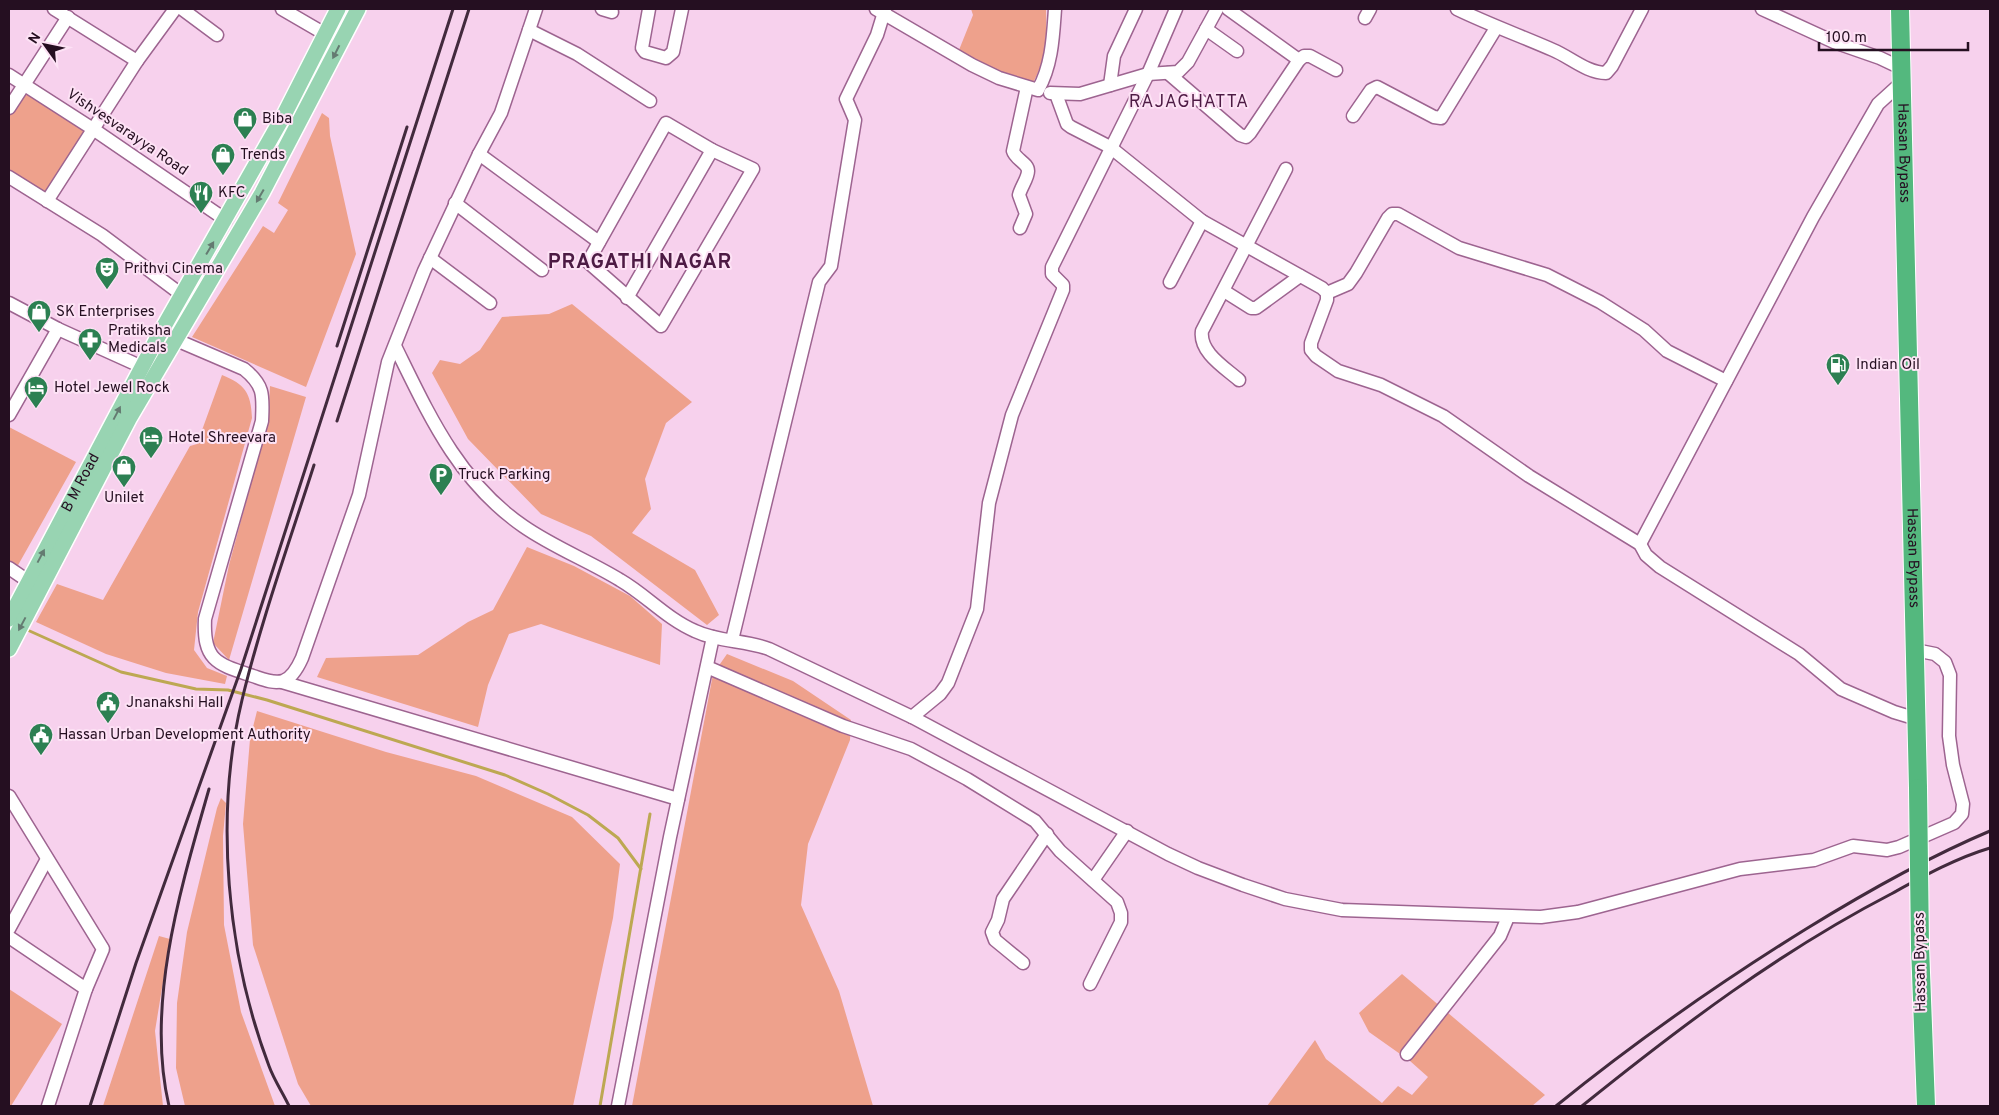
<svg xmlns="http://www.w3.org/2000/svg" width="1999" height="1115" viewBox="0 0 1999 1115" font-family="Overpass,sans-serif">
  <rect width="100%" height="100%" fill="#f7d1ed"/>
  <g fill="#eea18c">
    <path d="M 971,9 L 1046,9 C 1047,36 1046,59 1033,83 L 983,65 L 959,50 L 973,15 Z"/>
    <polygon points="25,90 89,130 47,196 9,171 9,115"/>
    <polygon points="322,113 329,118 330,136 356,254 306,387 192,337 263,226 274,233 288,210 278,203"/>
    <polygon points="572,304 692,402 666,423 645,479 651,509 632,533 695,570 719,615 707,625 591,536 541,514 468,439 432,373 440,360 460,364 480,350 502,317 549,314"/>
    <path d="M 222,375 C 245,384 251,393 252,418 L 198,612 L 194,650 L 207,668 L 227,676 L 225,684 L 166,673 L 106,654 L 36,622 L 57,584 L 103,600 L 190,446 L 197,444 Z"/>
    <polygon points="270,386 306,397 229,660 213,643 229,565 268,421"/>
    <polygon points="9,427 76,462 17,567 9,562"/>
    <polygon points="527,547 574,566 630,596 662,624 660,665 541,624 509,634 488,685 478,727 317,677 326,658 418,655 468,622 493,610"/>
    <polygon points="727,654 793,681 851,720 850,740 808,844 801,905 839,991 873,1106 632,1106 713,674"/>
    <polygon points="257,711 386,752 476,776 572,817 620,864 613,918 573,1106 311,1106 298,1084 253,945 243,824 250,739"/>
    <polygon points="221,798 226,803 223,836 224,925 241,1012 275,1106 185,1106 176,1068 177,1003 187,932 217,808"/>
    <polygon points="159,936 170,939 155,1031 163,1106 103,1106"/>
    <polygon points="1402,974 1545,1095 1532,1106 1267,1106 1315,1040 1326,1059 1382,1103 1398,1086 1412,1095 1428,1077 1410,1061 1369,1032 1359,1013"/>
    <polygon points="9,989 62,1024 11,1106 9,1106"/>
  </g>
  <g fill="none" stroke-linecap="round" stroke-linejoin="round">
    <g stroke="#bda852" stroke-width="3">
      <polyline points="23,628 121,672 196,689 228,690 267,700 505,775 548,794 588,815 618,838 641,869"/>
      <polyline points="600,1106 650,814"/>
    </g>
    <defs>
      <g id="minor">
        <polyline points="54,9 137,61"/>
        <polyline points="182,9 217,35"/>
        <polyline points="282,9 325,34"/>
        <polyline points="602,9 612,12"/>
        <polyline points="649,9 642,48 645,52 666,58 673,52 682,9"/>
        <path d="M 876,9 L 972,65 L 999,78 L 1038,90 C 1052,65 1053,37 1055,9"/>
        <path d="M 1457,9 C 1488,24 1521,36 1553,50 C 1570,57 1587,73 1606,73 L 1612,66 L 1642,9"/>
        <polyline points="1762,9 1834,42 1880,58 1899,67"/>
        <polyline points="1365,18 1370,9"/>
        <polyline points="1206,29 1237,51"/>
        <polyline points="529,30 577,54 650,101"/>
        <polyline points="1299,60 1304,56 1310,56 1336,70"/>
        <polyline points="1168,73 1240,135 1246,137 1250,133 1299,60 1228,9"/>
        <polyline points="9,75 93,129 226,220"/>
        <polyline points="1110,85 1114,56 1136,9"/>
        <polyline points="1050,93 1080,94 1148,74 1178,72 1188,62 1217,9"/>
        <polyline points="1056,94 1067,124 1071,127 1110,147 1202,221 1322,288 1327,293 1327,300 1311,343 1311,350 1316,356 1338,371 1381,385 1443,416 1529,476 1640,544 1646,555 1660,567 1799,654 1841,689 1894,712 1917,719"/>
        <polyline points="9,108 68,17"/>
        <polyline points="1353,116 1371,90 1377,87 1434,117 1441,118 1496,28"/>
        <polygon points="666,123 712,150 753,169 661,326 588,262"/>
        <polyline points="479,154 599,242"/>
        <polyline points="9,177 102,235 182,295"/>
        <polyline points="47,201 137,61 175,9"/>
        <polyline points="455,203 542,270"/>
        <path d="M 1020,228 L 1026,214 L 1019,195 C 1021,187 1028,178 1028,171 C 1028,163 1015,159 1013,151 L 1027,87"/>
        <polyline points="430,258 490,303"/>
        <polyline points="1170,282 1202,221"/>
        <polyline points="1224,291 1251,308 1256,308 1300,276"/>
        <polyline points="1327,293 1348,284 1356,273 1388,218 1392,214 1398,214 1459,248 1547,275 1600,302 1644,330 1667,351 1726,381"/>
        <polyline points="627,298 712,150"/>
        <polyline points="9,303 58,329 151,371"/>
        <path d="M 160,333 L 244,369 C 265,386 263,396 262,421 L 205,619 C 203,661 217,664 253,676 C 262,679 273,684 283,681 C 292,678 298,667 302,658 L 359,495 L 388,362 L 424,271 L 479,154 L 501,113 L 536,9"/>
        <path d="M 395,346 C 429,415 458,481 523,526 C 553,547 589,561 620,580 C 646,595 667,619 695,631 C 718,642 745,640 769,649 L 912,717 L 1168,854 L 1198,868 L 1243,885 L 1285,899 L 1342,910 L 1541,917 L 1578,912 L 1740,869 L 1814,860 L 1853,846 L 1887,850 L 1899,847 L 1954,823 L 1962,814 L 1963,804 L 1953,765 L 1949,736 L 1950,675 L 1945,662 L 1935,654 L 1915,650"/>
        <path d="M 1239,380 C 1224,367 1199,352 1202,331 L 1286,169"/>
        <polyline points="9,415 58,329"/>
        <polyline points="1640,544 1813,217 1878,104 1900,84"/>
        <polyline points="9,568 28,581"/>
        <polyline points="732,640 819,282 831,266 855,120 846,99 877,35 885,9"/>
        <polyline points="707,667 843,726 911,749 967,779 1035,821 1060,851 1117,902 1121,913 1121,922 1090,984"/>
        <polyline points="282,682 678,799"/>
        <polyline points="912,717 940,694 948,683 977,609 989,503 1012,415 1063,290 1063,285 1052,274 1052,267 1148,74 1176,9"/>
        <polyline points="9,796 103,949 86,989 9,937"/>
        <polyline points="1093,880 1127,831"/>
        <polyline points="9,929 47,859"/>
        <polyline points="1023,963 995,940 992,932 998,920 1003,899 1047,834"/>
        <polyline points="1407,1054 1500,936 1508,917"/>
        <polyline points="48,1106 86,989"/>
        <polyline points="618,1106 670,837 713,637"/>
      </g>
      <g id="major">
        <path id="s1" d="M 9,619 L 159,335 L 284,115 L 338,9"/>
        <polyline points="9,649 129,419 262,193 358,9"/>
      </g>
      <g id="highway">
        <path id="s2" d="M 1900,9 L 1918,788"/>
        <polyline points="1920,946 1926,1106"/>
      </g>
    </defs>
    <use href="#minor" stroke="#9d6490" stroke-width="15"/>
    <use href="#major" stroke="#fff" stroke-width="18"/>
    <use href="#highway" stroke="#fff" stroke-width="20"/>
    <use href="#minor" stroke="#fff" stroke-width="12"/>
    <use href="#major" stroke="#98d4b2" stroke-width="15"/>
    <use href="#highway" stroke="#54b87e" stroke-width="18"/>
    <g stroke="#422a3d" stroke-width="3">
      <polyline points="337,346 407,127"/>
      <polyline points="337,421 469,9"/>
      <polyline points="90,1106 136,963 241,669 453,9"/>
      <path d="M 169,1106 C 145,1004 181,887 209,789"/>
      <path d="M 289,1106 C 283,1093 274,1080 269,1066 C 227,955 214,816 242,700 C 261,621 289,543 314,465"/>
      <path d="M 1556,1106 C 1636,1041 1719,983 1806,929 C 1866,892 1926,858 1990,831"/>
      <path d="M 1582,1106 C 1680,1027 1779,952 1891,894 C 1922,877 1956,858 1990,848"/>
    </g>
    <defs>
      <polyline id="highway-bridge" points="1918,788 1920,946"/>
    </defs>
    <use href="#highway-bridge" stroke="#fff" stroke-width="20" stroke-linecap="butt"/>
    <use href="#highway-bridge" stroke="#54b87e" stroke-width="18"/>
  </g>
  <defs><path id="oneway-solid" d="M-6-.8H1V-3.2L6.5 0L1 3.2V.8H-6Z" transform="scale(1.25)"/></defs>
  <g fill="#647b71">
    <use href="#oneway-solid" transform="translate(336 52) rotate(117)"/>
    <use href="#oneway-solid" transform="translate(260 196) rotate(120)"/>
    <use href="#oneway-solid" transform="translate(210 248) rotate(-59)"/>
    <use href="#oneway-solid" transform="translate(117 413) rotate(-62)"/>
    <use href="#oneway-solid" transform="translate(41 556) rotate(-62)"/>
    <use href="#oneway-solid" transform="translate(22 624) rotate(118)"/>
  </g>
  <defs>
    <symbol id="shop-pin" viewBox="-11 -11 22 30"><path d="M0 17L-7.5 6A9.5 9.5 0 1 1 7.5 6Z" fill="#2c8052" stroke="#fde2f5"/><path d="M-5-2.5h2.3a2.7 3.5 0 0 1 5.4 0H5L5.5 6h-11ZM-1.5-2.5h3a1.5 2.3 0 0 0-3 0Z" fill="#fff"/></symbol>
    <symbol id="restaurant-pin" viewBox="-11 -11 22 30"><path d="M0 17L-7.5 6A9.5 9.5 0 1 1 7.5 6Z" fill="#2c8052" stroke="#fde2f5"/><path d="M-5-6h1v4h1v-4h1v4h1v-4h1v5L-1.5 .5V6h-2V.5L-5-1ZM5-6V6H3V1.5H1.5Q1.5-4 5-6Z" fill="#fff"/></symbol>
    <symbol id="theatre-pin" viewBox="-11 -11 22 30"><path d="M0 17L-7.5 6A9.5 9.5 0 1 1 7.5 6Z" fill="#2c8052" stroke="#fde2f5"/><path d="M-5-5.5Q0-4 5-5.5V0Q5 5 0 6Q-5 5-5 0ZM-3.3-2.5H-1v1.5H-3.3ZM1-2.5H3.3v1.5H1ZM-2.8 1Q0 5.5 2.8 1Z" fill="#fff"/></symbol>
    <symbol id="pharmacy-pin" viewBox="-11 -11 22 30"><path d="M0 17L-7.5 6A9.5 9.5 0 1 1 7.5 6Z" fill="#2c8052" stroke="#fde2f5"/><path d="M-2-6h4v4h4v4h-4v4h-4v-4h-4v-4h4Z" fill="#fff"/></symbol>
    <symbol id="fuel-pin" viewBox="-11 -11 22 30"><path d="M0 17L-7.5 6A9.5 9.5 0 1 1 7.5 6Z" fill="#2c8052" stroke="#fde2f5"/><path d="M-5.5-6h7V0h2V4h1.3V-2.5L3-4.5l.8-.8L6-3V5H2.5V1h-1V6h-7ZM-4.2-4.7v3.2H.2V-4.7Z" fill="#fff"/></symbol>
    <symbol id="hotel-pin" viewBox="-11 -11 22 30"><path d="M0 17L-7.5 6A9.5 9.5 0 1 1 7.5 6Z" fill="#2c8052" stroke="#fde2f5"/><path d="M-6-4.5h1.5V1H6V5H4.5V3h-9V5H-6ZM-4 0a1.8 1.8 0 1 1 3.6 0ZM.5 0V-2.5h3Q6-2.5 6 0Z" fill="#fff"/></symbol>
    <symbol id="parking-pin" viewBox="-11 -11 22 30"><path d="M0 17L-7.5 6A9.5 9.5 0 1 1 7.5 6Z" fill="#2c8052" stroke="#fde2f5"/><path d="M-3.5-5.5H1a3.5 3.5 0 0 1 0 7H-1V5.5H-3.5ZM-1-3.4V-.6H.8a1.4 1.4 0 0 0 0-2.8Z" fill="#fff"/></symbol>
    <symbol id="civic-pin" viewBox="-11 -11 22 30"><path d="M0 17L-7.5 6A9.5 9.5 0 1 1 7.5 6Z" fill="#2c8052" stroke="#fde2f5"/><path d="M-.6-6.5H3V-4.5H.6V-3L4-1V1h2V6H-6V1h2V-1L-.6-3ZM-1.2 2.5V6h2.4V2.5Z" fill="#fff"/></symbol>
  </defs>
  <g fill-rule="evenodd">
    <use href="#shop-pin" x="231" y="105" width="28" height="38"/>
    <use href="#shop-pin" x="209" y="141" width="28" height="38"/>
    <use href="#restaurant-pin" x="187" y="179" width="28" height="38"/>
    <use href="#theatre-pin" x="93" y="255" width="28" height="38"/>
    <use href="#shop-pin" x="25" y="298" width="28" height="38"/>
    <use href="#pharmacy-pin" x="76" y="326" width="28" height="38"/>
    <use href="#fuel-pin" x="1824" y="351" width="28" height="38"/>
    <use href="#hotel-pin" x="22" y="374" width="28" height="38"/>
    <use href="#hotel-pin" x="137" y="424" width="28" height="38"/>
    <use href="#shop-pin" x="110" y="453" width="28" height="38"/>
    <use href="#parking-pin" x="427" y="461" width="28" height="38"/>
    <use href="#civic-pin" x="94" y="689" width="28" height="38"/>
    <use href="#civic-pin" x="27" y="721" width="28" height="38"/>
  </g>
  <g text-anchor="middle" dominant-baseline="central" stroke-width="4" stroke-linejoin="round" paint-order="stroke">
    <g font-size="15" fill="#250f21" stroke="#fde2f5" text-anchor="start">
      <text x="262" y="119">Biba</text>
      <text x="240" y="155">Trends</text>
      <text x="218" y="193">KFC</text>
      <text x="124" y="269">Prithvi Cinema</text>
      <text x="56" y="312">SK Enterprises</text>
      <text x="108" y="331">Pratiksha<tspan x="108" dy="17">Medicals</tspan></text>
      <text x="1856" y="365">Indian Oil</text>
      <text x="54" y="388">Hotel Jewel Rock</text>
      <text x="168" y="438">Hotel Shreevara</text>
      <text x="458" y="475">Truck Parking</text>
      <text x="124" y="498" text-anchor="middle">Unilet</text>
      <text x="126" y="703">Jnanakshi Hall</text>
      <text x="58" y="735">Hassan Urban Development Authority</text>
    </g>
    <g font-size="15" fill="#250f21" stroke="#fde2f5">
      <text transform="translate(127 133) rotate(34)">Vishvesvarayya Road</text>
      <text stroke="none"><textPath href="#s2" startOffset="144">Hassan Bypass</textPath></text>
      <text stroke="none"><textPath href="#s1" startOffset="154">B M Road</textPath></text>
      <text stroke="none"><textPath href="#s2" startOffset="549">Hassan Bypass</textPath></text>
      <text transform="translate(1921 962) rotate(-91)">Hassan Bypass</text>
    </g>
    <g font-size="18" letter-spacing="1" fill="#4d1b44" stroke="#fde2f5">
      <text x="1189" y="102">RAJAGHATTA</text>
    </g>
    <g font-size="20" font-weight="bold" letter-spacing="1" fill="#4d1b44" stroke="#fde2f5">
      <text x="640" y="263">PRAGATHI NAGAR</text>
    </g>
  </g>
  <rect width="1999" height="1115" fill="none" stroke="#250f21" stroke-width="20"/>
  <g transform="translate(45 45) rotate(303)" stroke="#fde2f5" stroke-width="4" paint-order="stroke">
  <path d="M0-4L9 19L0 12L-9 19Z" fill="#250f21"/>
  <text y="-8" font-size="14" font-weight="bold" text-anchor="middle" fill="#250f21">N</text>
  </g>
  <path d="M1819 42v8h149v-8" fill="none" stroke="#250f21" stroke-width="2.5"/>
  <text x="1826" y="42" font-size="15" fill="#250f21" stroke="#fde2f5" stroke-width="4" paint-order="stroke">100 m</text>
</svg>
